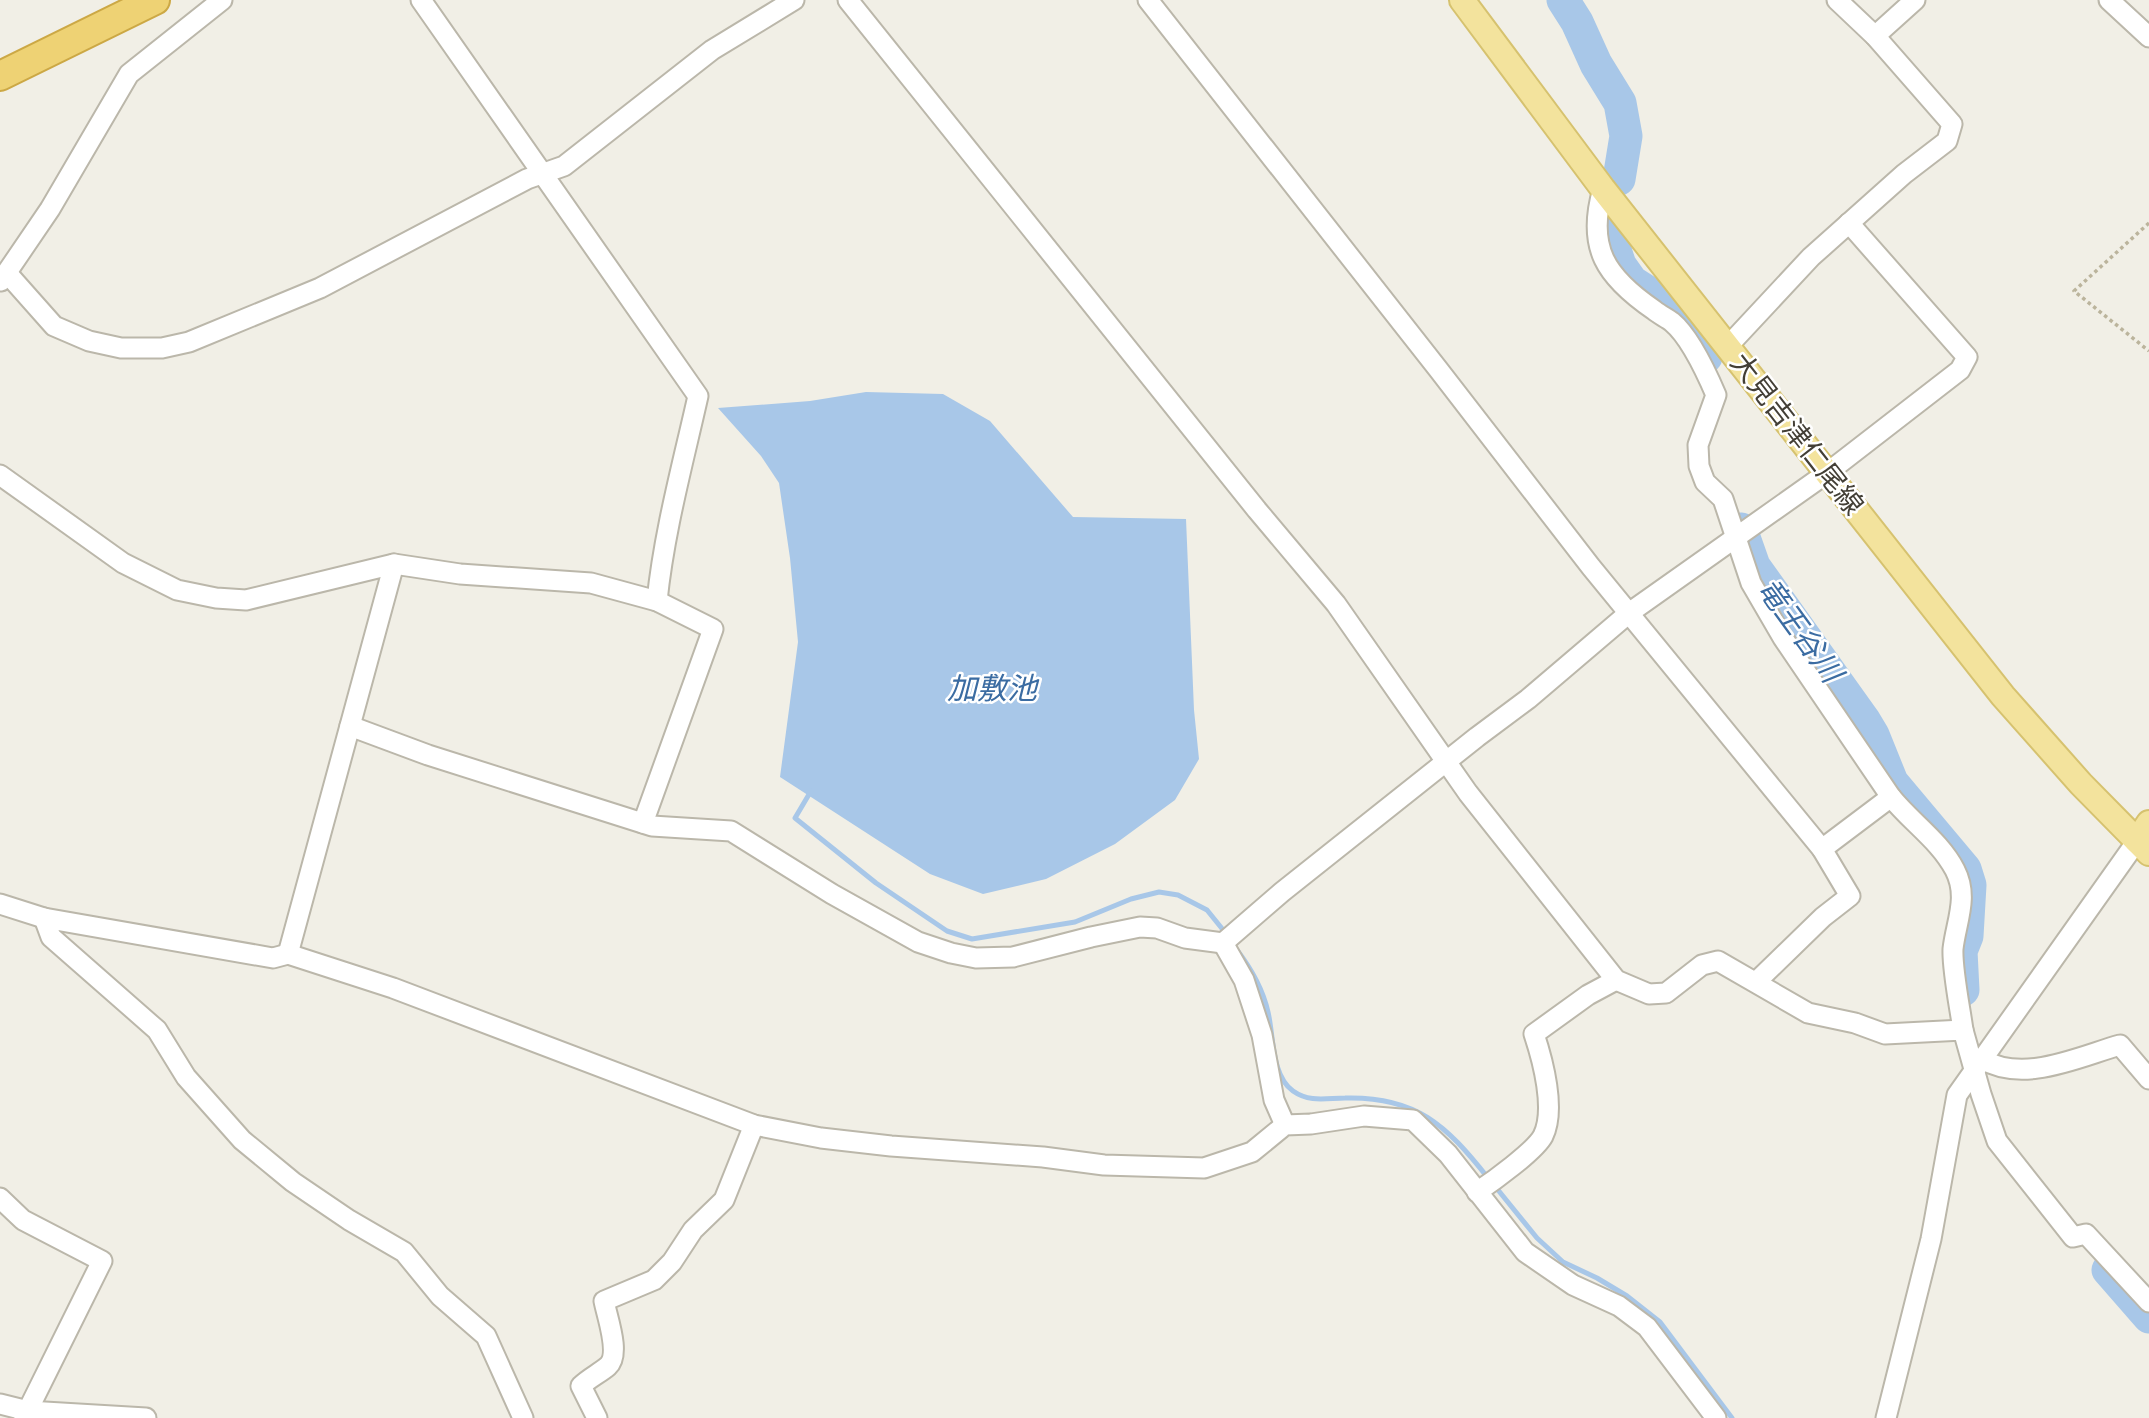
<svg xmlns="http://www.w3.org/2000/svg" width="2149" height="1418" viewBox="0 0 2149 1418" font-family="Jost,'Noto Sans JP',sans-serif">
  <rect width="100%" height="100%" fill="#f1efe6"/>
  <polygon fill="#a8c7e8" points="866,392 943,394 990,421 1073,517 1186,519 1194,710 1199,759 1175,800 1115,844 1046,879 983,894 930,874 780,777 798,642 790,558 779,483 761,456 718,408 810,401"/>
  <g fill="none" stroke-linecap="round" stroke-linejoin="round">
    <g stroke="#a8c7e8" stroke-width="5">
      <polyline points="811,791 795,818 876,883 947,931 972,939 1075,922 1131,899 1159,892 1178,895 1207,910 1228,936"/>
      <path d="M 1237,950 C 1250,967 1263,990 1268,1012 C 1274,1037 1271,1075 1293,1091 C 1310,1103 1327,1098 1345,1098 C 1416,1096 1446,1125 1488,1178"/>
      <polyline points="1494,1185 1537,1238 1563,1262 1597,1278 1627,1296 1660,1322 1732,1418"/>
    </g>
    <g stroke="#a8c7e8" stroke-width="33">
      <polyline points="1563,0 1577,22 1596,64 1620,103 1626,136 1619,179"/>
      <polyline points="1606,223 1620,265 1632,282 1660,300 1681,317 1706,357"/>
      <polyline points="1741,529 1754,566 1864,720 1873,735 1892,782 1965,869 1970,885 1967,936 1961,951 1963,990"/>
      <polyline points="2108,1270 2149,1317"/>
    </g>
    <defs>
      <g id="minor">
        <path d="M 421,0 L 698,396 C 683,463 664,532 657,601"/>
        <polyline points="848,0 1257,510 1336,604 1468,793 1616,980 1649,994 1666,993 1702,965 1718,961 1808,1013 1855,1023 1885,1034 1963,1030 1981,1094 1997,1141 2073,1237 2086,1234 2149,1302"/>
        <polyline points="1148,0 1438,369 1591,567 1822,849 1850,896 1823,917 1756,982"/>
        <polyline points="2109,0 2149,37"/>
        <polyline points="1875,36 1915,0"/>
        <path d="M 1603,189 C 1586,248 1606,277 1654,310 C 1660,315 1667,318 1672,322 C 1690,337 1707,374 1716,395 L 1698,445 L 1699,466 L 1705,482 L 1723,499 L 1751,583 L 1783,638 L 1891,797 L 1822,849"/>
        <polyline points="7,273 54,326 89,341 121,348 162,348 189,342 320,288 527,179 564,166 712,50 794,0"/>
        <polyline points="1,281 50,209 129,74 222,0"/>
        <polyline points="1728,346 1811,257 1904,174 1947,141 1952,124 1875,36 1837,0"/>
        <polyline points="0,475 123,563 177,590 216,598 246,600 394,564 460,574 591,583 657,601 713,629 643,823"/>
        <polyline points="350,726 428,755 652,826 731,831 832,894 918,942 951,953 976,958 1013,957 1091,937 1140,927 1157,928 1185,938 1223,943 1282,892 1477,737 1528,699 1629,613 1827,473 1960,370 1967,357 1849,223"/>
        <path d="M 1891,797 C 1911,822 1940,841 1955,870 C 1969,897 1956,922 1953,949 C 1952,969 1960,1008 1963,1030"/>
        <polyline points="0,904 44,918 273,958 288,954 393,988 754,1125 821,1138 891,1146 1043,1157 1104,1165 1204,1168 1252,1152 1285,1125 1311,1124 1364,1116 1413,1120 1448,1154 1525,1252 1573,1285 1619,1306 1647,1327 1716,1418"/>
        <polyline points="44,918 51,937 157,1030 186,1077 242,1140 293,1182 349,1220 404,1252 440,1296 486,1336 523,1418"/>
        <polyline points="1223,943 1244,980 1262,1035 1274,1100 1285,1125"/>
        <polyline points="288,954 394,564"/>
        <path d="M 1982,1059 C 2023,1084 2078,1057 2120,1045 L 2149,1079"/>
        <path d="M 1477,1192 C 1492,1182 1535,1151 1543,1136 C 1556,1110 1543,1061 1534,1034 L 1588,995 L 1616,980"/>
        <polyline points="0,1198 23,1220 102,1261 24,1418"/>
        <polyline points="0,1404 28,1411 146,1418"/>
        <path d="M 597,1418 L 581,1386 C 589,1378 600,1373 608,1366 C 621,1354 607,1317 604,1301 L 654,1280 L 672,1262 L 693,1230 L 724,1200 L 754,1125"/>
        <polyline points="1886,1418 1931,1239 1957,1095 2137,841"/>
      </g>
      <g id="major">
        <polyline points="1462,0 1603,189 2003,696 2081,784 2149,853"/>
        <polyline points="2137,841 2149,823"/>
      </g>
      <polyline id="highway" points="0,76 155,0"/>
    </defs>
    <use href="#minor" stroke="#bbb7aa" stroke-width="23"/>
    <use href="#major" stroke="#d6c26f" stroke-width="28"/>
    <use href="#highway" stroke="#cca845" stroke-width="32"/>
    <polyline stroke="#bbb49c" stroke-width="3.5" stroke-dasharray="3.5 3.5" stroke-linecap="butt" points="2149,223 2074,291 2149,351"/>
    <use href="#minor" stroke="#fff" stroke-width="19"/>
    <use href="#major" stroke="#f3e39d" stroke-width="24"/>
    <use href="#highway" stroke="#eed274" stroke-width="28"/>
  </g>
  <g text-anchor="middle" dominant-baseline="central" stroke-width="5" stroke-linejoin="round" paint-order="stroke">
    <g font-size="28" fill="#433f36" stroke="#fff">
      <text transform="translate(1797 434) rotate(52)">大見吉津仁尾線</text>
    </g>
    <g font-size="30" font-style="italic" fill="#3b6ca2" stroke="#fff">
      <text transform="translate(1800 630) rotate(54)">竜王谷川</text>
      <text x="992" y="688">加敷池</text>
    </g>
  </g>
</svg>
